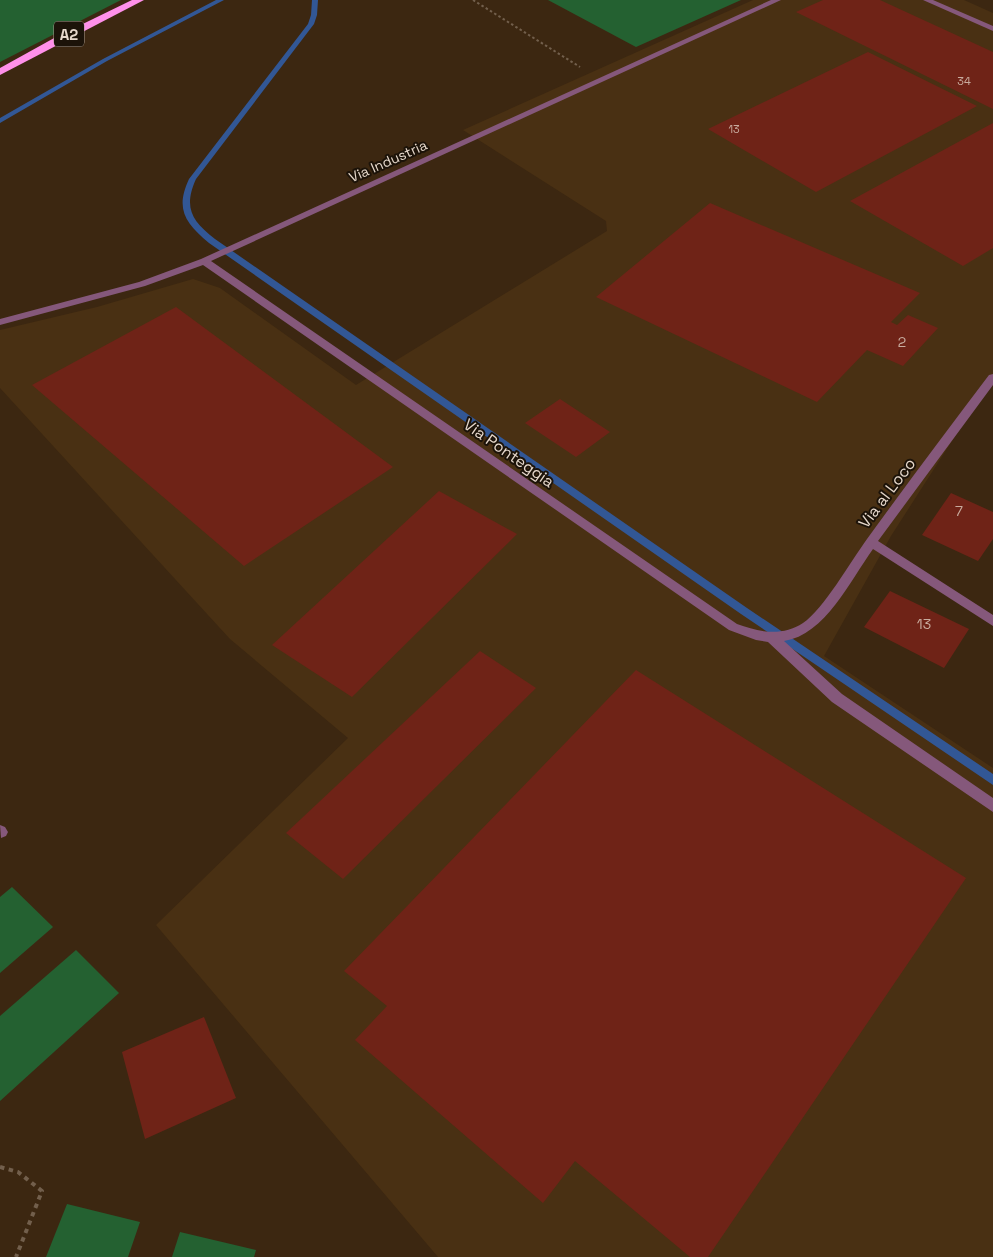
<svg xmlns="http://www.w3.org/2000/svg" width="993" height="1257" viewBox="0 0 993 1257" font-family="'Space Grotesk',sans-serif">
  <rect width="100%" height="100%" fill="#3c2711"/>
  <polygon fill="#493013" points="753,0 964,0 993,13 993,377 891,536 824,656 993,768 993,1257 438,1257 156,925 348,738 230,639 0,388 0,330 97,307 193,279 220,288 356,385 607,231 606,221 463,130"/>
  <g fill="#246131">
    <polygon points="0,0 121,0 0,62"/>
    <polygon points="548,0 741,0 636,47"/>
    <polygon points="12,887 53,927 0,973 0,897"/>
    <polygon points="76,950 119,993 0,1101 0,1016"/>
    <polygon points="67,1204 140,1222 128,1257 46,1257"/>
    <polygon points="180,1232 256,1250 254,1257 172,1257"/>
  </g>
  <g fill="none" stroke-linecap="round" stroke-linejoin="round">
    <g fill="#325795" fill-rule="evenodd">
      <polygon points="216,0 224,0 107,61 0,123 0,118 103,59"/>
      <path d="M 312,0 L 318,0 L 317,15 L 314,24 L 196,179 C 183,208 192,221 215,239 L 747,608 L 993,774 L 993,785 L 741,614 L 209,243 C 185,223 175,209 189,179 L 308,24 L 311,15 Z"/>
    </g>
  </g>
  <g fill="#6f2317">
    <polygon points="823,0 880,0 993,52 993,109 796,12"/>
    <polygon points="868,52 977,106 816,192 708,129"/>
    <polygon points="993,123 993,248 963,266 850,201"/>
    <polygon points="710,203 920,293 891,322 897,325 908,315 938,328 903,366 867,350 817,402 596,297"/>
    <polygon points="176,307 393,467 244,566 32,385"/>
    <polygon points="560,399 610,432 576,457 525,423"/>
    <polygon points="439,491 517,534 352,697 272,645"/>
    <polygon points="951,493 993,512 993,539 978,561 922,535"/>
    <polygon points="890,591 969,629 944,668 864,627"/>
    <polygon points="480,651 536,688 343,879 286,833"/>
    <polygon points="636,670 966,878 708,1257 690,1257 575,1161 543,1203 355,1040 387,1006 344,971"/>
    <polygon points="204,1017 236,1098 145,1139 122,1052"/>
  </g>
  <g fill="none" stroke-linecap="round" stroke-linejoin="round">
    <polyline stroke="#725f4c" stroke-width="2" stroke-dasharray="2.5 2.5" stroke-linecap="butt" points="473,0 580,67"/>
    <polyline stroke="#725f4c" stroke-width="4" stroke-dasharray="4.5 4.5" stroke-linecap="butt" points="0,1167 18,1172 42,1191 16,1257"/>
    <g fill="#85587b" fill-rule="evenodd">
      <path d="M 771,0 L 781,0 L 211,261 L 737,624 C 759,632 782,637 803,623 C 823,610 851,561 867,539 C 907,484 948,429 989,375 L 993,374 L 993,385 L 878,541 L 993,615 L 993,626 L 873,549 C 850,581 825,635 784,641 L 842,694 L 993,798 L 993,812 L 832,702 L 768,642 L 756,640 L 729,630 L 203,265 L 145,286 L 0,325 L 0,319 L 139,282 L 201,259 Z"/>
      <polygon points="923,0 933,0 993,26 993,31"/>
      <polygon points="0,825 5,827 8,832 6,836 1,838"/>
    </g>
    <polygon fill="#ff90ea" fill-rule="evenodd" points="132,0 144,0 0,75 0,68 56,37"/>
  </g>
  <g text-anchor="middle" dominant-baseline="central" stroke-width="4" stroke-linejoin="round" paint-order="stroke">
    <g font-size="11" fill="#c8ab9e">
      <text x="964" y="81">34</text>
      <text x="734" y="129">13</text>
    </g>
    <g font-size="14" fill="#e6d8cb" stroke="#1c1309">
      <text transform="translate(388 161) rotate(-24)">Via Industria</text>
    </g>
    <g font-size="14" fill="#c8ab9e">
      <text x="902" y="342">2</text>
      <text x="959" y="511">7</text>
      <text x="924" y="624">13</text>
    </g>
    <rect fill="#1c1309" stroke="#a99d91" stroke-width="1" x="54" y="21.5" width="30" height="25" rx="4"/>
    <g font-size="15" font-weight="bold" fill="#e6d8cb">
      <text x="69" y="34">A2</text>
    </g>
    <g font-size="16" fill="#e6d8cb" stroke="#1c1309">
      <text transform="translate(509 453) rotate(35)">Via Ponteggia</text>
      <text transform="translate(887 493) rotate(-53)">Via al Loco</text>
    </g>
  </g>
</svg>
